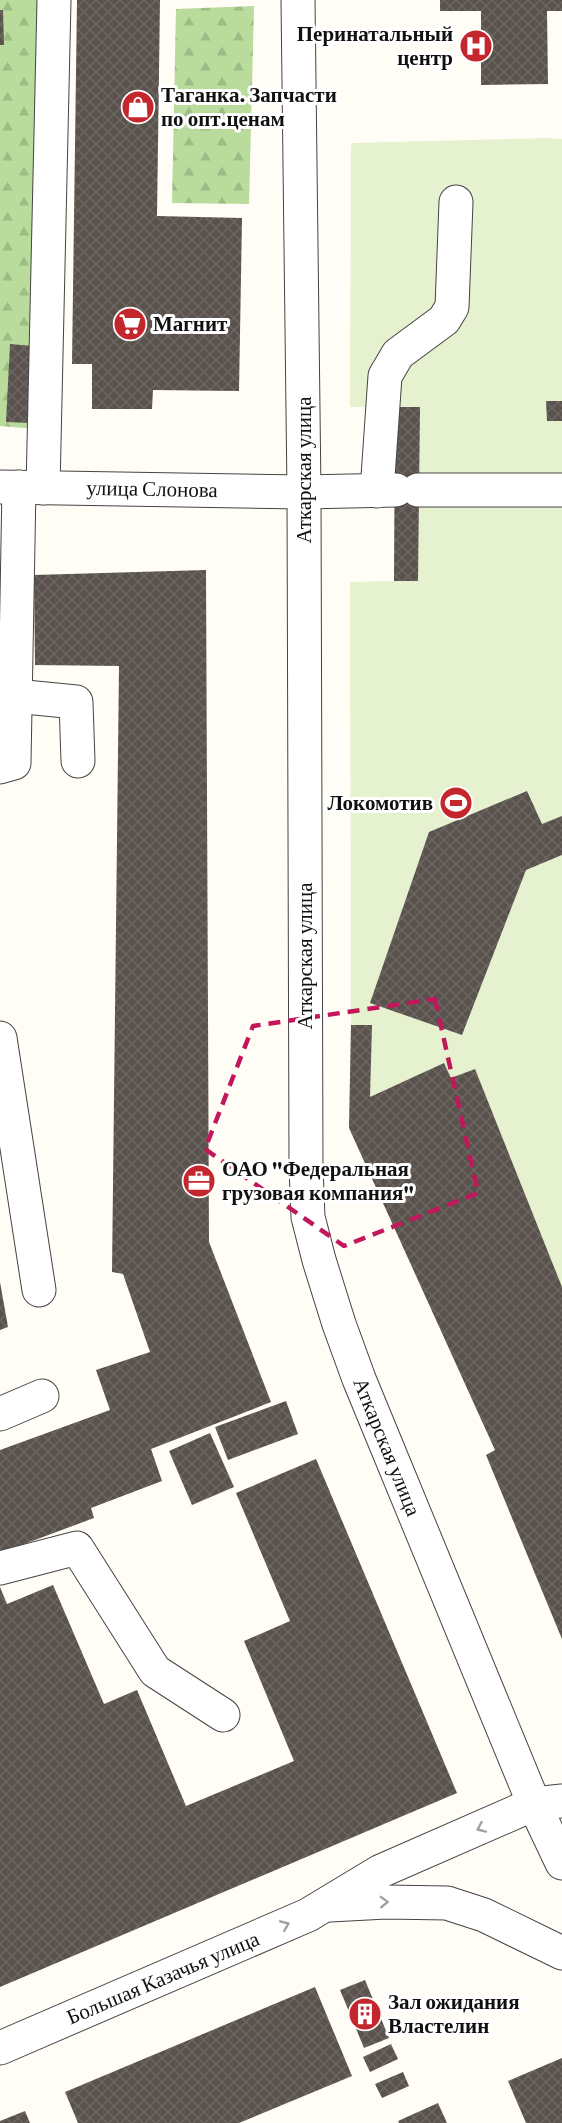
<svg xmlns="http://www.w3.org/2000/svg" width="562" height="2123" viewBox="0 0 562 2123" font-family="'Crimson Pro',serif">
  <defs>
    <pattern id="forest-firs" width="22" height="20" patternUnits="userSpaceOnUse" patternTransform="scale(1.5)"><rect width="22" height="20" fill="#b9dc9c"/><path d="M5 1l3.5 6h-7zM16 11l3.5 6h-7z" fill="#9ebc85"/></pattern>
    <pattern id="building-cross-hatch" width="8" height="8" patternUnits="userSpaceOnUse" patternTransform="scale(1.5)"><rect width="8" height="8" fill="#5a524d"/><path d="M0 0l8 8M0 8l8-8" fill="none" stroke="#6d6662"/></pattern>
  </defs>
  <rect width="100%" height="100%" fill="#fffdf5"/>
  <g fill="url(#forest-firs)">
    <polygon points="0,0 40,0 36,429 0,426"/>
    <polygon points="254,6 249,204 172,203 176,9"/>
  </g>
  <polygon fill="#e6f2cf" points="548,138 562,139 562,1640 486,1455 495,1450 349,1128 351,1025 350,582 394,581 395,407 350,407 351,143"/>
  <g fill="url(#building-cross-hatch)">
    <polygon points="77,0 160,0 157,216 242,218 239,391 153,390 152,409 92,409 92,364 72,364"/>
    <polygon points="440,0 562,0 562,11 547,11 548,84 481,85 481,11 440,11"/>
    <polygon points="0,10 3,10 4,45 0,45"/>
    <polygon points="10,344 34,346 30,423 6,422"/>
    <polygon points="546,401 562,401 562,421 547,421"/>
    <polygon points="395,407 420,407 418,581 394,581"/>
    <polygon points="206,570 209,1242 271,1402 151,1449 162,1481 91,1508 94,1518 0,1553 0,1450 110,1410 96,1370 150,1352 123,1274 112,1272 119,666 35,665 34,575"/>
    <polygon points="527,791 542,824 562,816 562,855 526,870 462,1035 370,1003 429,832"/>
    <polygon points="351,1025 372,1025 370,1097 444,1063 451,1078 475,1069 562,1287 562,1639 486,1455 495,1450 349,1128"/>
    <polygon points="0,1282 8,1327 0,1330"/>
    <polygon points="286,1401 298,1434 228,1460 215,1427"/>
    <polygon points="210,1433 234,1487 192,1505 169,1451"/>
    <polygon points="316,1459 457,1793 0,1987 0,1587 7,1604 53,1585 104,1704 137,1690 186,1806 294,1761 244,1641 290,1621 236,1493"/>
    <polygon points="365,1980 389,2038 364,2048 340,1990"/>
    <polygon points="315,1987 352,2076 239,2123 78,2123 65,2092"/>
    <polygon points="391,2044 398,2059 370,2072 363,2057"/>
    <polygon points="562,2058 562,2123 526,2123 508,2081"/>
    <polygon points="403,2072 409,2086 382,2098 375,2084"/>
    <polygon points="438,2103 447,2123 399,2123 398,2121"/>
    <polygon points="25,2111 30,2123 0,2123 0,2121"/>
  </g>
  <g fill="none" stroke-linecap="round" stroke-linejoin="round">
    <defs>
      <g id="minor">
        <polyline points="298,0 304,492 306,1168 308,1217 319,1260 339,1324 359,1379 534,1804 562,1863"/>
        <polyline points="0,487 304,492 396,490"/>
        <polyline points="43,488 54,0"/>
        <polyline points="418,490 562,490"/>
        <polyline points="377,491 385,376 398,354 444,320 452,307 456,202"/>
        <polyline points="15,696 76,702 78,761"/>
        <polyline points="0,767 14,763 19,487"/>
        <polyline points="0,1038 39,1290"/>
        <polyline points="0,1414 42,1396"/>
        <polyline points="0,1568 77,1548 155,1671 223,1715"/>
        <polyline points="330,1905 386,1902 447,1903 484,1915 562,1953"/>
        <polyline points="0,2048 308,1915 381,1871 534,1804 562,1801"/>
      </g>
    </defs>
    <use href="#minor" stroke="#444" stroke-width="35"/>
    <use href="#minor" stroke="#fff" stroke-width="33"/>
  </g>
  <defs><path id="oneway-chevron" d="M-2-3.5L2.5 0L-2 3.5" fill="none" stroke-width="1.6" stroke-linecap="round" stroke-linejoin="round" transform="scale(1.5)"/></defs>
  <g stroke="#a0a0a0">
    <use href="#oneway-chevron" transform="translate(481 1828) rotate(156)"/>
    <use href="#oneway-chevron" transform="translate(384 1902) rotate(-2)"/>
    <use href="#oneway-chevron" transform="translate(285 1925) rotate(-23)"/>
  </g>
  <path fill="none" stroke="#c2185b" stroke-width="4.5" stroke-dasharray="12 8" stroke-linejoin="round" d="M 435,999 L 478,1193 L 344,1246 L 205,1149 L 253,1026 Z"/>
  <defs>
    <symbol id="hospital-disc" viewBox="-11 -11 22 22"><circle r="9.5" fill="#c4262e" stroke="#fff"/><path d="M-5-5h3v3.5h4V-5h3V5h-3V1.5h-4V5h-3Z" fill="#fff"/></symbol>
    <symbol id="shop-disc" viewBox="-11 -11 22 22"><circle r="9.5" fill="#c4262e" stroke="#fff"/><path d="M-5-2.5h2.3a2.7 3.5 0 0 1 5.4 0H5L5.5 6h-11ZM-1.5-2.5h3a1.5 2.3 0 0 0-3 0Z" fill="#fff"/></symbol>
    <symbol id="supermarket-disc" viewBox="-11 -11 22 22"><circle r="9.5" fill="#c4262e" stroke="#fff"/><path d="M-6-5.5h2.5l.6 2H6L4.5 2H-2.5L-4.4-4H-6ZM-1.5 3.2a1.3 1.3 0 1 0 .1 0ZM3 3.2a1.3 1.3 0 1 0 .1 0Z" fill="#fff"/></symbol>
    <symbol id="stadium-disc" viewBox="-11 -11 22 22"><circle r="9.5" fill="#c4262e" stroke="#fff"/><path d="M0-5a6.5 5 0 1 0 0 10a6.5 5 0 1 0 0-10ZM-3.5-1.8h7v3.6h-7Z" fill="#fff"/></symbol>
    <symbol id="office-disc" viewBox="-11 -11 22 22"><circle r="9.5" fill="#c4262e" stroke="#fff"/><path d="M-6-3h4V-5.5h4V-3h4V5H-6ZM-1-4.5V-3h2v-1.5ZM-6 0V1H6V0Z" fill="#fff"/></symbol>
    <symbol id="building-disc" viewBox="-11 -11 22 22"><circle r="9.5" fill="#c4262e" stroke="#fff"/><path d="M-4-6H4V6H1V3H-1V6H-4ZM-2.5-4.3h1.7v1.8h-1.7ZM.8-4.3h1.7v1.8H.8ZM-2.5-1h1.7V.8h-1.7ZM.8-1h1.7V.8H.8Z" fill="#fff"/></symbol>
  </defs>
  <g fill-rule="evenodd">
    <use href="#hospital-disc" x="457" y="27" width="38" height="38"/>
    <use href="#shop-disc" x="119" y="88" width="38" height="38"/>
    <use href="#supermarket-disc" x="111" y="305" width="38" height="38"/>
    <use href="#stadium-disc" x="437" y="784" width="38" height="38"/>
    <use href="#office-disc" x="180" y="1162" width="38" height="38"/>
    <use href="#building-disc" x="346" y="1995" width="38" height="38"/>
  </g>
  <g text-anchor="middle" dominant-baseline="central" stroke-width="6" stroke-linejoin="round" paint-order="stroke">
    <g font-size="21" font-weight="bold" fill="#111" stroke="#fff" text-anchor="start">
      <text x="453" y="34" text-anchor="end">Перинатальный<tspan x="453" dy="24">центр</tspan></text>
      <text x="161" y="95">Таганка. Запчасти<tspan x="161" dy="24">по опт.ценам</tspan></text>
      <text x="153" y="324">Магнит</text>
      <text x="433" y="803" text-anchor="end">Локомотив</text>
      <text x="222" y="1169">ОАО "Федеральная<tspan x="222" dy="24">грузовая компания"</tspan></text>
      <text x="388" y="2002">Зал ожидания<tspan x="388" dy="24">Властелин</tspan></text>
    </g>
    <g font-size="21" fill="#111" stroke="#fff">
      <text transform="translate(304 470) rotate(-90)">Аткарская улица</text>
      <text transform="translate(152 489) rotate(1)">улица Слонова</text>
      <text transform="translate(305 956) rotate(-90)">Аткарская улица</text>
      <text transform="translate(387 1447) rotate(68)">Аткарская улица</text>
      <text transform="translate(163 1978) rotate(-23)">Большая Казачья улица</text>
    </g>
  </g>
</svg>
